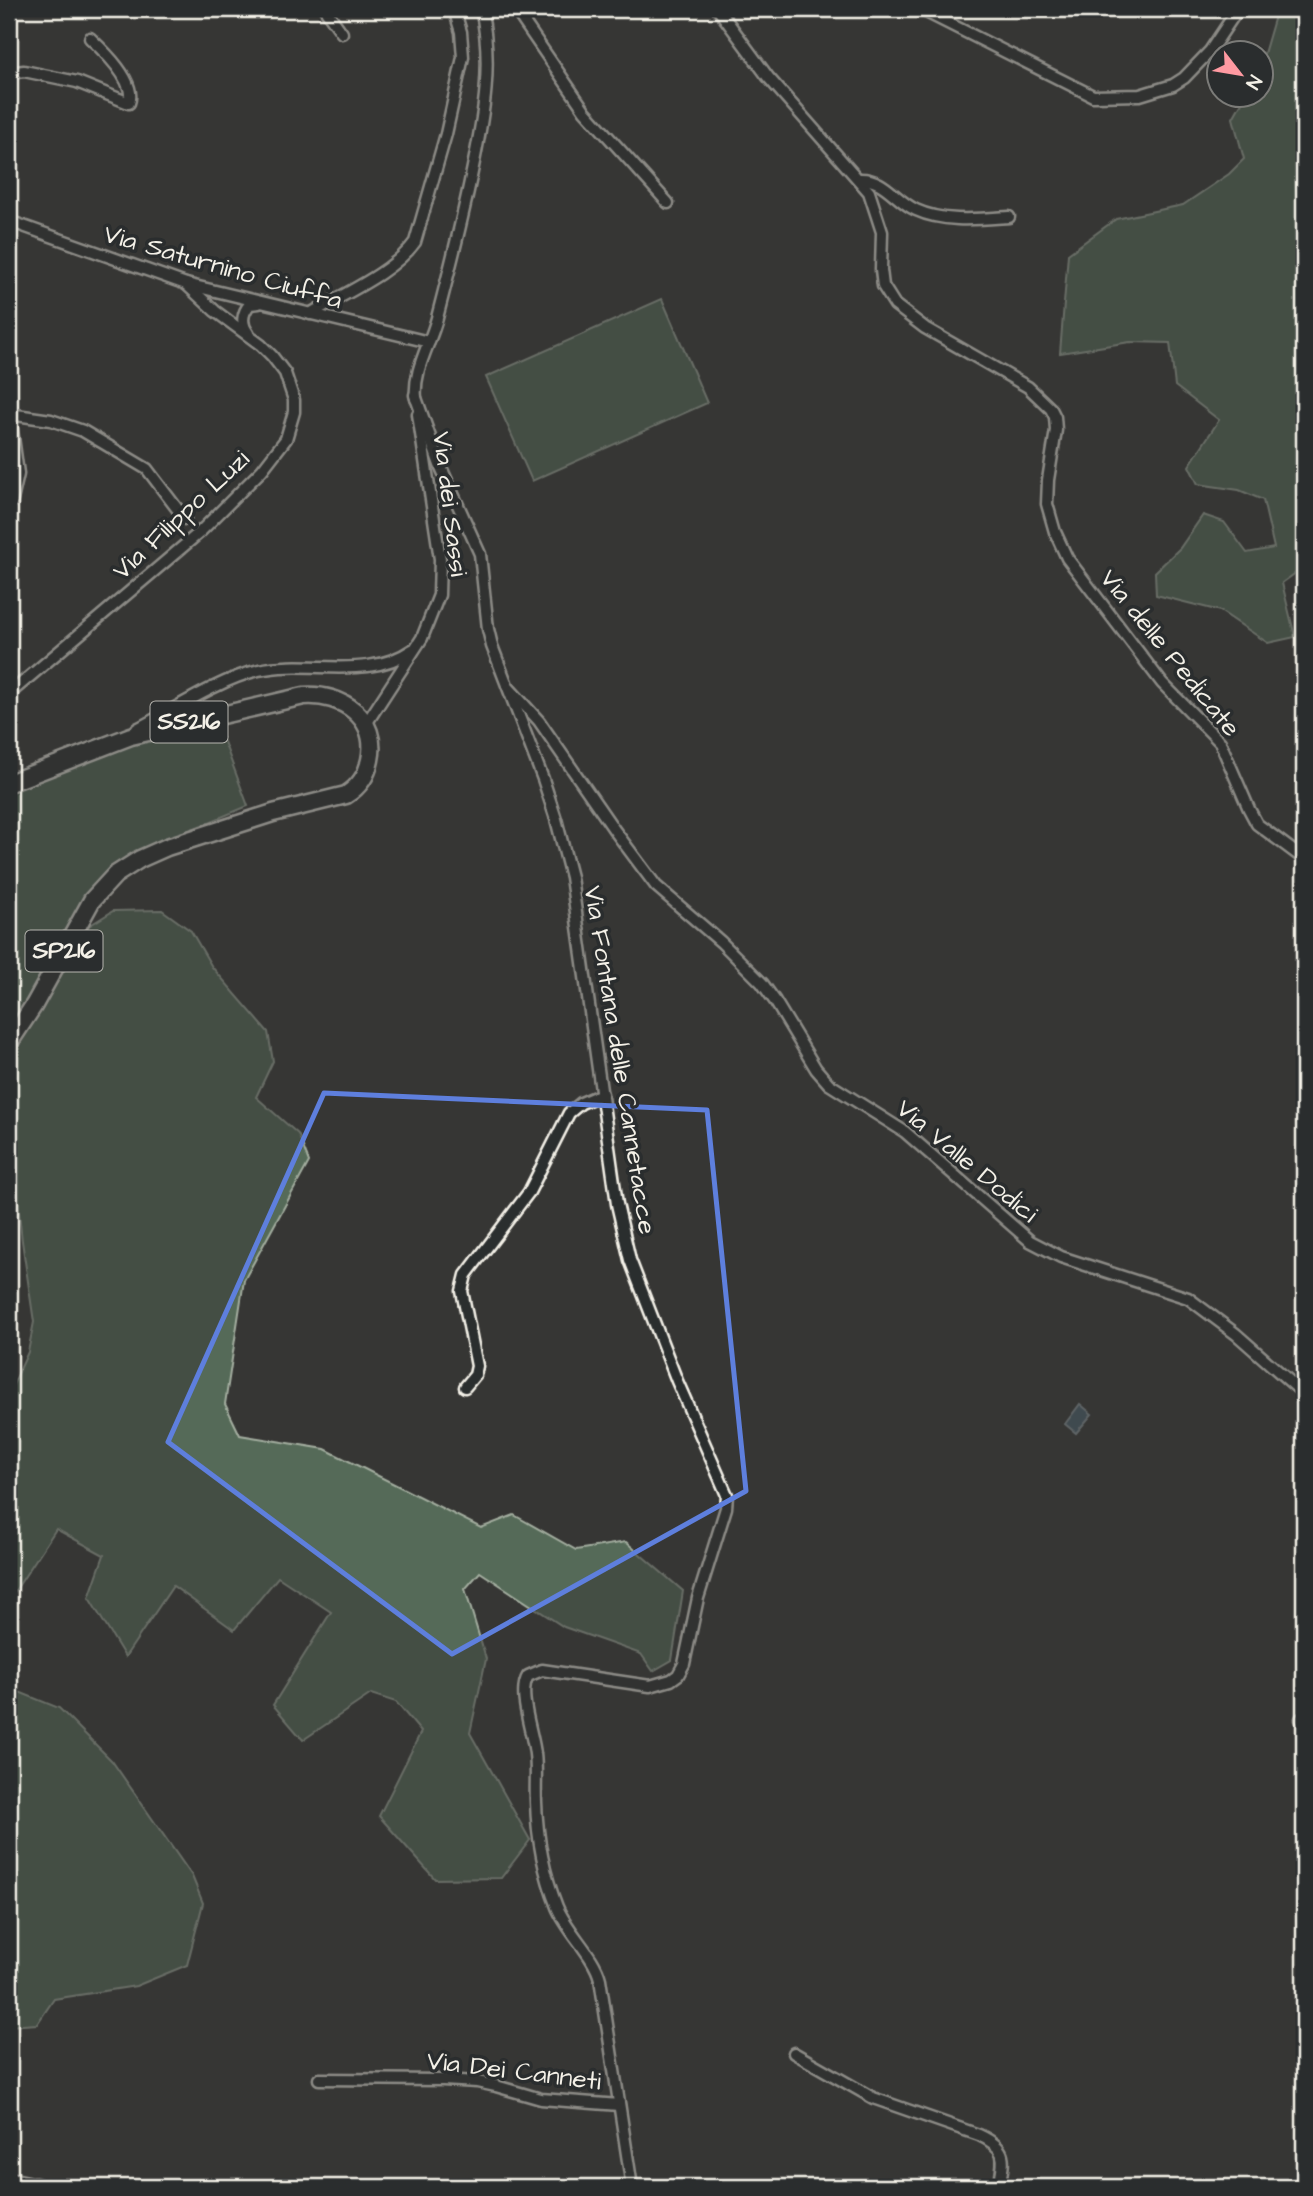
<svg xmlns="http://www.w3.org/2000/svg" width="1313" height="2196" viewBox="0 0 1313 2196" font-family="'Architects Daughter',sans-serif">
  <rect width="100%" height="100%" fill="#363634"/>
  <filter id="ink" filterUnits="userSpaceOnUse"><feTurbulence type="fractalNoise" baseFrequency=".0143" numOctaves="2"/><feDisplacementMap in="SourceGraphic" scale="14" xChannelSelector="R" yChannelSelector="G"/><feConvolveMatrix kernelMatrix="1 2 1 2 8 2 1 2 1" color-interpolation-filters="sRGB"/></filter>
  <g filter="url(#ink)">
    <g fill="#556b58" stroke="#a4aea0" stroke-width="2">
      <polygon points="1277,9 1304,9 1304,567 1282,583 1295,637 1268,643 1220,611 1156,595 1155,572 1180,548 1203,515 1224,522 1247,553 1274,548 1263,500 1239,490 1198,484 1189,466 1219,420 1175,386 1170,343 1130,342 1060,353 1068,254 1116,219 1183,205 1229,174 1244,159 1233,118 1246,95 1260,94 1261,64"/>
      <polygon points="662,299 707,403 532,481 486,377"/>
      <polygon points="217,723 248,806 139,851 66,940 113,911 162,910 191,931 212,967 268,1032 273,1061 256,1097 298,1134 309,1162 244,1280 225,1404 240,1435 325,1449 481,1528 514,1515 576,1550 626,1542 683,1591 672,1660 653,1671 641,1654 564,1627 480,1572 465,1589 486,1659 470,1733 530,1840 501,1878 435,1879 379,1816 421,1732 396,1702 371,1694 303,1740 273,1705 331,1612 278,1577 234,1630 173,1586 125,1657 89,1598 104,1555 56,1529 13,1594 9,1592 9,1383 13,1385 28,1352 34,1322 22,1241 15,1174 9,1155 9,791 126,744"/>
      <polygon points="9,1688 59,1708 112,1761 192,1876 203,1903 187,1965 136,1986 54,1999 37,2024 9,2026"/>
    </g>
    <polygon fill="#4c6270" stroke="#8f9ba0" stroke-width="2" points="1080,1404 1092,1414 1076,1433 1065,1424"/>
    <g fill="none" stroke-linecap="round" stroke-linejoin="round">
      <defs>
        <g id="minor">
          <polyline points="325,9 342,33"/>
          <polyline points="515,9 585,111 668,203"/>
          <polyline points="718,9 768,77 869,192 882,232 881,270 883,286 895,305 925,328 1028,387 1051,409 1055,417 1056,430 1048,480 1047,504 1055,532 1067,558 1162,683 1220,742 1249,809 1257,824 1304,859"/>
          <polyline points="920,9 1093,96 1140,95 1173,85 1184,78 1210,51 1238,9"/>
          <path d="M 9,73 L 24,71 L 77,82 L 129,103 C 137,82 104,51 90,38"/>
          <path d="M 859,179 C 885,178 894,200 916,210 C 944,223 979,219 1009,217"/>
          <polyline points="9,221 186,284 429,342"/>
          <path d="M 310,314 C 343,294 393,273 415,242 L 446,134 L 463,57 L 461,32 L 454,9"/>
          <path d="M 248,333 C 241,324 242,313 250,304 L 259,303"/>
          <path d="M 415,395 L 440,465 L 480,554 L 488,629 L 492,646 L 543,779 L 556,819 L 571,877 L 617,1204 L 630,1260 L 677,1381 L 727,1495 L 726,1508 L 698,1598 L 684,1664 L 678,1675 L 671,1680 L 650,1686 L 542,1670 L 528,1676 C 517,1693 533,1733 535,1754 C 537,1770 535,1786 536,1802 C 537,1837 544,1874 557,1907 C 568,1933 594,1955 600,1979 L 632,2187"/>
          <path d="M 416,399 C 413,370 430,345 437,318 C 450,268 463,218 473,167 C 484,114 493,62 481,9"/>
          <polyline points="9,414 51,420 83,431 147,469 185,519"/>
          <polyline points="509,688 539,721 615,831 656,886 721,942 762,983 775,1001 816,1069 829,1084 905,1132 1030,1241 1061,1257 1188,1298 1236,1334 1304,1394"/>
          <polyline points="9,694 199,533 262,470 286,439 294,412 294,400 285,373 272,356 261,345 215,311 186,284"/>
          <polyline points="366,724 422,638 439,595 440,559 418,414"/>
          <path d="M 137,729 C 173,710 220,679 259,670 C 309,659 368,681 412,650"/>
          <polyline points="465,1387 475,1375 477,1366 462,1291 466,1275 529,1192 569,1113 581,1103 602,1094"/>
          <polyline points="1301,1719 1304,1723"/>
          <path d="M 794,2053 L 873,2098 L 979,2135 C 1009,2149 1004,2159 999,2187"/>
          <polyline points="319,2079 443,2080 477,2082 496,2086 541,2099 619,2105"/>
        </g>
        <g id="primary">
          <polyline points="9,430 15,474 9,500"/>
          <path d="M 9,783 L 131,736 L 304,696 C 342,693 379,718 370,760 C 367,775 359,787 346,795 L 273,813 L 167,847 L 140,859 L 115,875 L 92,900 L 34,1005 L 9,1043"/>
          <polyline points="9,2181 37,2187"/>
        </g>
      </defs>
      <use href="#minor" stroke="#f4f1e8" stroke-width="15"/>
      <use href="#primary" stroke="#f4f1e8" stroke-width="21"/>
      <use href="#minor" stroke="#2a2d2e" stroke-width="10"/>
      <use href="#primary" stroke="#2a2d2e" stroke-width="16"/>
    </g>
  </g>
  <path d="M0 0H1313V2196H0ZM 324,1093 L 707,1110 L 746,1491 L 452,1654 L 168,1442 Z" fill="#363634" fill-opacity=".55" fill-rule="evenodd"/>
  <path fill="none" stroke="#5e7fdd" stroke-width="5" stroke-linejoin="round" d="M 324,1093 L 707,1110 L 746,1491 L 452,1654 L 168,1442 Z"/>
  <g text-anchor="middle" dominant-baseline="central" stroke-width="7" stroke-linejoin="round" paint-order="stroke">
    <g fill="#2a2d2e" stroke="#b7b6b0" stroke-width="2">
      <rect x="150.5" y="701.5" width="77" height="41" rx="5"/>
      <rect x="25.5" y="930.5" width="77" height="41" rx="5"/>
    </g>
    <g font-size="24" font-weight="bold" fill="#f4f1e8">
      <text x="189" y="722">SS216</text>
      <text x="64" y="951">SP216</text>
    </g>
    <g font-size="26" fill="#f4f1e8" stroke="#2a2d2e">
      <text transform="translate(223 267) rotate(16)">Via Saturnino Ciuffa</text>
      <text transform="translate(450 504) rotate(83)">Via dei Sassi</text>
      <text transform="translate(181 515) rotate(-43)">Via Filippo Luzi</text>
      <text transform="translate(1170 653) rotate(51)">Via delle Pedicate</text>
      <text transform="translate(620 1060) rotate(81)">Via Fontana delle Cannetacce</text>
      <text transform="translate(967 1161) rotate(40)">Via Valle Dodici</text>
      <text transform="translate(514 2071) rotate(7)">Via Dei Canneti</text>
    </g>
  </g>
  <rect width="1313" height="2196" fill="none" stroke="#2a2d2e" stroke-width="35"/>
  <rect x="18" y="18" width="1278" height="2161" fill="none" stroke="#f4f1e8" stroke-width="2.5" filter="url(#ink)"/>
  <g transform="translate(1240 74) rotate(121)"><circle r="33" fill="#2a2d2e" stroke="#7b7b78" stroke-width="2"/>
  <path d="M0-5L12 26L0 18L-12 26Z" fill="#ff9aa2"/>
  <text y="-10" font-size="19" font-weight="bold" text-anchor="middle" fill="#f4f1e8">N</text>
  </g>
</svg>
